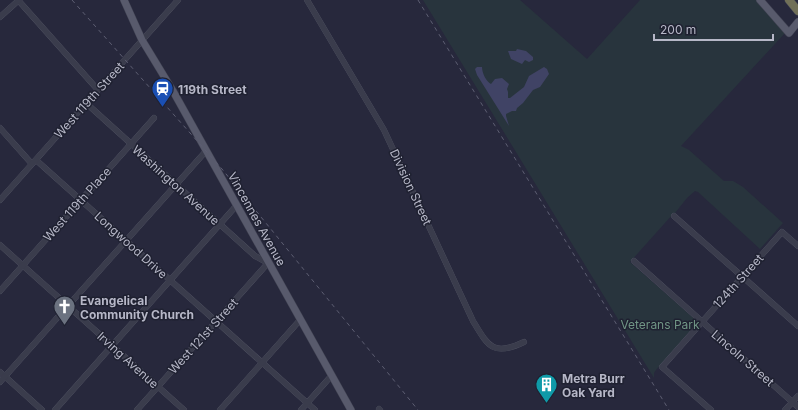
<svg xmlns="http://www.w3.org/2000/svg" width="798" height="410" viewBox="0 0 798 410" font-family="Inter,sans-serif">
  <rect width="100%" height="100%" fill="#27283c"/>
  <polygon fill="#28343d" points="423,0 520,0 587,59 640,0 756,0 785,33 681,146 689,150 724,181 733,181 743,187 783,223 760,249 698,192 695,191 687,198 675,213 673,214 630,262 698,322 656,370 654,373 654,378"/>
  <g fill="#404365">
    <polygon points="517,49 526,51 533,57 533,60 529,62 525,60 522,64 511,59 508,51 516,51"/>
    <path d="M 477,67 L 482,67 C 482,73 486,81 491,84 L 495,79 L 502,78 L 509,84 L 507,89 L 508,92 L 508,98 L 510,98 L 524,87 L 529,76 L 544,67 L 547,69 L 549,74 L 540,87 L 533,90 L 523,103 L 517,108 L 516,111 L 512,111 L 506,114 L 506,116 L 509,126 L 477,75 L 475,69 Z"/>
  </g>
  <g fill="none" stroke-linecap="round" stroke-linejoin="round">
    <defs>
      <g id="minor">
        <polyline points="18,0 98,90"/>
        <path d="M 307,0 L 384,130 L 473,321 C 488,346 493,357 524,342"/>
        <polyline points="0,17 19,0"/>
        <polyline points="86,103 255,256 268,263 137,410"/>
        <polyline points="0,128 32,164"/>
        <polyline points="36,160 315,410"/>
        <polyline points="0,200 178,0"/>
        <polyline points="674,216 798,326"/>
        <polyline points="0,245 184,410"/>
        <polyline points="634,261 798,407"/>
        <polyline points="0,291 154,118"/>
        <polyline points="0,372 42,410"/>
        <polyline points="0,382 206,151"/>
        <polyline points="379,409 380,410"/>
        <polyline points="55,410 236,206"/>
        <polyline points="220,410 300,320"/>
        <polyline points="301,410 332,375"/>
        <polyline points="711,410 662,367 782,232 798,246"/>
        <polyline points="785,410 798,396"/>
      </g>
      <g id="major">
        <polyline points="124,0 142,40 173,91 351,410"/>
        <polyline points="760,0 789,33 798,22"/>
      </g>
      <polyline id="highway" points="789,0 798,11"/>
    </defs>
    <use href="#minor" stroke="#525464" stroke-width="6"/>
    <use href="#major" stroke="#404252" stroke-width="8"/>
    <use href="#highway" stroke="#424454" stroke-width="9"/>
    <use href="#minor" stroke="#3a3c4c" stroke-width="5.5"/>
    <use href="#major" stroke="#585a6c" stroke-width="7"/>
    <use href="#highway" stroke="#717058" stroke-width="8"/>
    <g stroke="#5d5e72" stroke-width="1" stroke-dasharray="4 4" stroke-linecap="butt">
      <polyline points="72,0 222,169 418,410"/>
      <polyline points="418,0 669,410"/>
    </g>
  </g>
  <defs>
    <symbol id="station-pin" viewBox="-11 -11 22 30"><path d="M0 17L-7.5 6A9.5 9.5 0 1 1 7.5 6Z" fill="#1a4fb4" stroke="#1f2131"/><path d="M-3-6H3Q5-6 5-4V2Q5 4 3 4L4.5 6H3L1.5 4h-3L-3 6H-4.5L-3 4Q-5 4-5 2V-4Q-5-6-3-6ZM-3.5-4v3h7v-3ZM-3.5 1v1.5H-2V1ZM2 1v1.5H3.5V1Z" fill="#fff"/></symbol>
    <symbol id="church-pin" viewBox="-11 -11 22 30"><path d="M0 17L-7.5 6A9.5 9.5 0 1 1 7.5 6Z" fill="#6b7280" stroke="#1f2131"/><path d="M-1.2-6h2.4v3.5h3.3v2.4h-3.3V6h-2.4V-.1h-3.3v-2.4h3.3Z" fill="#fff"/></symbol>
    <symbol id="building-pin" viewBox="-11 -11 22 30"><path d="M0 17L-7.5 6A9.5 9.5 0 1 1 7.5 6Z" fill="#0f9aa8" stroke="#1f2131"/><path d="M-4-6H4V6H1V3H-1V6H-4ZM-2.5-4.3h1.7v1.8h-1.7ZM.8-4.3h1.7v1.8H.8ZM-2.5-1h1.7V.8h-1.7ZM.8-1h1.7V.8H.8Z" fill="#fff"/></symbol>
  </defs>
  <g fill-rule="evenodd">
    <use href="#station-pin" x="150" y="76" width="25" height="34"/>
    <use href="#church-pin" x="52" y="294" width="25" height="34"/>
    <use href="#building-pin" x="534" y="372" width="25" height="34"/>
  </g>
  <g text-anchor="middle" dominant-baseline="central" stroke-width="3" stroke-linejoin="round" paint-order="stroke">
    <g font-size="12" font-weight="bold" fill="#b6b7c7" stroke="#1f2131" text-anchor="start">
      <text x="178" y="89">119th Street</text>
      <text x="80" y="300">Evangelical<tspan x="80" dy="14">Community Church</tspan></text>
      <text x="562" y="378">Metra Burr<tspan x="562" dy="14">Oak Yard</tspan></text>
    </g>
    <g font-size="12" fill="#b6b7c7" stroke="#1f2131">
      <text transform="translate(89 100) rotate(-48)">West 119th Street</text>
      <text transform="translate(176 185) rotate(42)">Washington Avenue</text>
      <text transform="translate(411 187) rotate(65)">Division Street</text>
      <text transform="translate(77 204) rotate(-48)">West 119th Place</text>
      <text transform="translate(257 219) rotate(61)">Vincennes Avenue</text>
      <text transform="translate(131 245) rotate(42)">Longwood Drive</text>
      <text transform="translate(738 281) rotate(-48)">124th Street</text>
      <text transform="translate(203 336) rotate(-48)">West 121st Street</text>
      <text transform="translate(743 358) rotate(41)">Lincoln Street</text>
      <text transform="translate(128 360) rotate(42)">Irving Avenue</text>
    </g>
    <g font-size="12" fill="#709585" stroke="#1f2131">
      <text x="660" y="324">Veterans Park</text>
    </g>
  </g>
  <path d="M654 34v6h119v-6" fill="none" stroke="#b6b7c7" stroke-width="2"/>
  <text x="660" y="34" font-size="12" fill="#b6b7c7" stroke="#1f2131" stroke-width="3" paint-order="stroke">200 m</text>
</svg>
